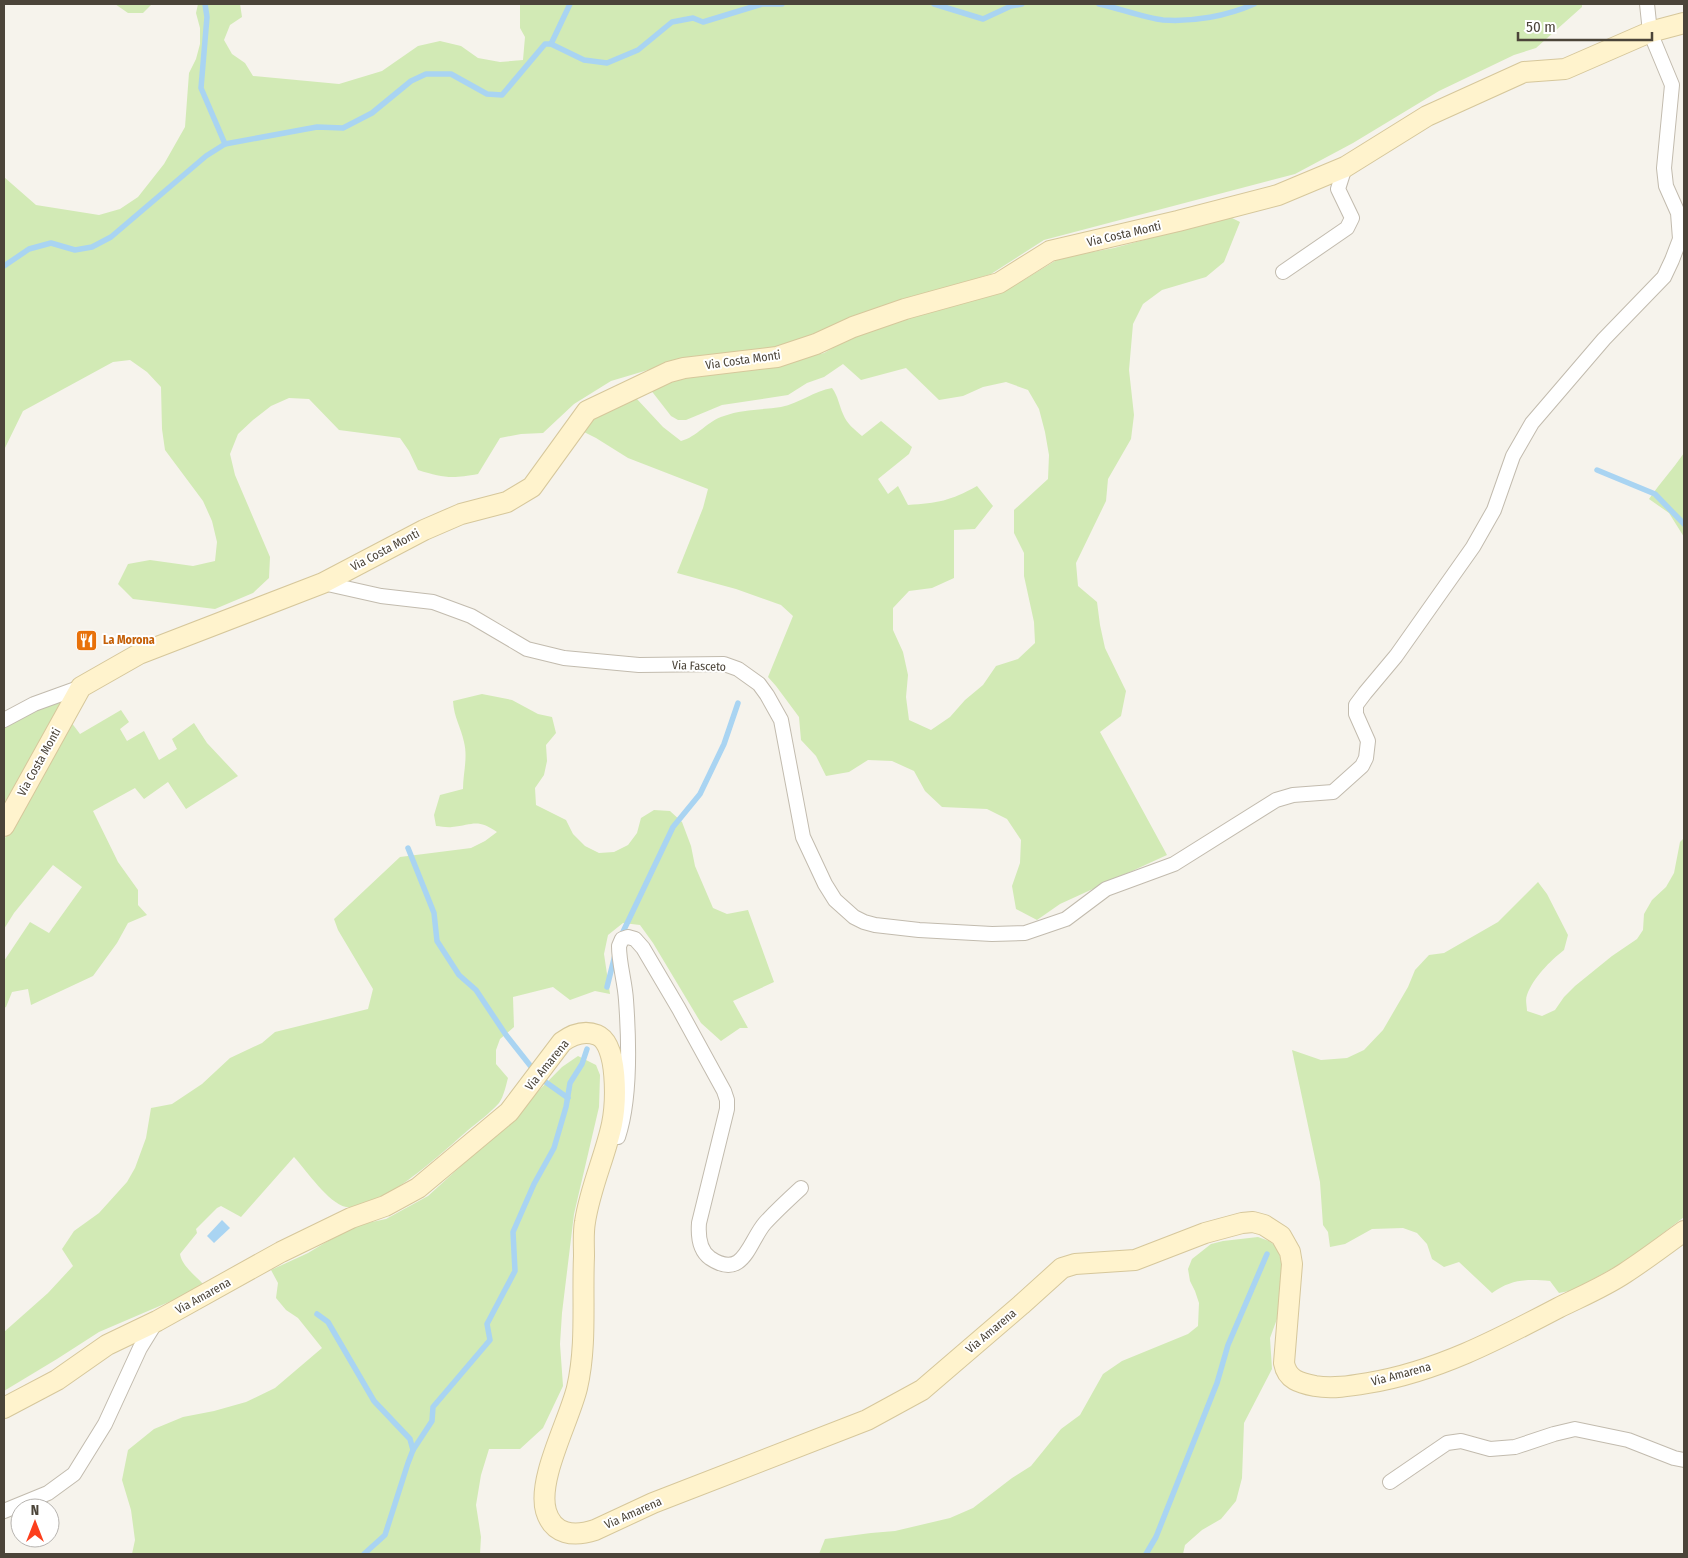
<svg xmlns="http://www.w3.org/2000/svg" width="1688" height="1558" viewBox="0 0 1688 1558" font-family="'Fira Sans Condensed',sans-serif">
  <rect width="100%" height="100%" fill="#f6f3ec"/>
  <g fill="#d2eab5">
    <polygon points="115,4 152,4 143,13 128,13"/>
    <path d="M 198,4 L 240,4 L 242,17 L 230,25 L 224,40 L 232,54 L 245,63 L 253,76 L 339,84 L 382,71 L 418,46 L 440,41 L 461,46 L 478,58 L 500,62 L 523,60 L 525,37 L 520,28 L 520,4 L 1582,4 L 1582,7 L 1536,48 L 1514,55 L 1439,91 L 1353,143 L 1295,174 L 1044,240 L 991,274 L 853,317 L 781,350 L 668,364 L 611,381 L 574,404 L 543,433 L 521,434 L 500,438 L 478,474 C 452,479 443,478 418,470 L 409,451 L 400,438 L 339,430 L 309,399 L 289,398 L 271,406 L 253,420 L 238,434 L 230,454 L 235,475 L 270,557 L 269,578 L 253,593 L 215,609 L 133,599 L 118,584 L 128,564 L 150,560 L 193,566 L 215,561 L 217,542 L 212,521 L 203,501 L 165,450 L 162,429 L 161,387 L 147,372 L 130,360 L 113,362 L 23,411 L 4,450 L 4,177 L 36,205 L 99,215 L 120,209 L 138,197 L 164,164 L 185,127 L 189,73 L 196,59 L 200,44 L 200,28 L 196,13 Z"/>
    <path d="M 1230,217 L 1240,222 L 1224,262 L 1206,277 L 1162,290 L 1143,304 L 1133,324 L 1129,370 L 1134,415 L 1131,439 L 1108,479 L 1106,501 L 1076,563 L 1078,586 L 1097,602 L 1100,625 L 1105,648 L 1126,691 L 1121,716 L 1100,732 L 1167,855 L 1060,904 L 1037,920 L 1016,909 L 1012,886 L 1020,863 L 1021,840 L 1007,819 L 987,809 L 942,807 L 925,791 L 914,771 L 892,761 L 868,760 L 849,772 L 826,776 L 816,756 L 801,740 L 799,717 L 776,686 L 768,677 L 793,616 L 781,605 L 736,589 L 677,573 L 703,508 L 708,489 L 628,458 L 596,438 L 580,430 L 594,412 L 636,398 L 663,427 L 681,441 C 697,437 707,421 724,416 C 742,409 762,410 781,407 C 800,403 814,391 832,388 C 838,396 839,405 843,414 C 847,424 854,429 862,436 L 881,421 L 912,447 L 909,454 L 878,479 L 888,494 L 898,486 L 908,505 C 938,503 950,501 977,486 L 993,506 L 975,529 L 954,530 L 954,578 L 932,588 L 909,591 L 893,608 L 893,630 L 903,652 L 908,675 L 906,697 L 909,720 L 931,730 L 950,717 L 965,700 L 983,685 L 996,666 L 1018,659 L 1035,643 L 1034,622 L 1024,576 L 1024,553 L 1014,533 L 1014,510 L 1048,479 L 1049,455 L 1045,432 L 1039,409 L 1028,390 L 1006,382 L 983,387 L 963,396 L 939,400 L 906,368 L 861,380 L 843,364 L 824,377 L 807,383 L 788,395 L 722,405 L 686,420 L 678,420 L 671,416 L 650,389 L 673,376 L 794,360 L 824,353 L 854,336 L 1022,281 L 1060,258 L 1114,248 Z"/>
    <path d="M 1684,453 L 1684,537 L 1669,513 L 1649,499 C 1660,483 1673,469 1684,453 Z"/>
    <path d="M 482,694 L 512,700 L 538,714 L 552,717 L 556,733 L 546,745 L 547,761 L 544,775 L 535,788 L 536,805 L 566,820 L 573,834 L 585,846 L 599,853 L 614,852 L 628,845 L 637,833 L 641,818 L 654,810 L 670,811 L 682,822 L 691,846 L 695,866 L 713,908 L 727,914 L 748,910 L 774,982 L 733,1001 L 748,1028 L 740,1028 L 721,1041 L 701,1023 L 653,943 L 640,925 L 623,923 L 608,935 L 604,954 L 610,994 L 595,991 L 570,1000 L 553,987 L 513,997 L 514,1027 L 500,1039 L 496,1050 L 496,1064 L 508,1078 C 506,1085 504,1096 499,1103 C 490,1113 478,1122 467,1131 C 444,1151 378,1213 346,1207 C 328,1203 307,1171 294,1157 L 241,1217 L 221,1206 L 217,1208 L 196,1229 L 197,1233 L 180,1254 C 182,1266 195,1275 203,1284 L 197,1290 L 99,1332 L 57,1359 L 4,1391 L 4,1332 L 48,1293 L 73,1266 L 62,1249 L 74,1231 L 99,1213 L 127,1182 L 135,1168 L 146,1138 L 151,1108 L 172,1104 L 202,1084 L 230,1058 L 262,1043 L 275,1032 L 368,1009 L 373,989 L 338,930 L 334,919 L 400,857 L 471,848 L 485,841 L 497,832 C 477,818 473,825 452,827 C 447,828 441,826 436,826 L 434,815 L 440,795 L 463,789 C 463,773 468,758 464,742 C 461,727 454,718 453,701 Z"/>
    <polygon points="61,700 66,704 4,811 4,728 27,714"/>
    <polygon points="121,710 129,722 120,729 127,741 144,731 159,760 177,749 172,739 194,723 207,743 238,776 186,809 168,782 144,799 135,788 93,811 118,862 138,890 138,905 147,915 128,923 117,943 93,976 31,1005 28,989 12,992 6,1007 4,1008 4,961 30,922 49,933 82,887 53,865 14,913 4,929 4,840 42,767 71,722 80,734"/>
    <path d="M 1684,838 L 1684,1217 L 1629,1259 L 1574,1290 L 1559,1293 L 1550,1281 C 1526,1279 1512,1279 1492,1293 L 1459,1262 L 1444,1267 L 1432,1259 L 1427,1244 L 1417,1233 L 1403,1228 L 1372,1229 L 1345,1244 L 1330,1247 L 1328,1232 L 1323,1225 L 1320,1182 L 1292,1050 L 1321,1060 L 1347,1058 L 1364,1050 L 1383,1030 L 1408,987 L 1415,970 L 1429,955 L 1444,953 L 1498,922 L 1538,882 L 1547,894 L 1568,935 L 1564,950 C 1550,961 1533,978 1527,995 C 1525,1000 1527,1006 1527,1011 L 1542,1016 L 1555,1010 L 1564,997 L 1575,986 L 1612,956 L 1637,939 L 1643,930 L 1644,914 L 1652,900 L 1666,887 L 1674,873 L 1680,842 Z"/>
    <polygon points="578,1056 596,1065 600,1075 599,1107 574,1214 562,1313 560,1344 563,1386 543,1428 520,1449 489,1449 481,1475 476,1505 481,1537 480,1554 132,1554 135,1540 131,1510 122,1480 128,1450 154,1429 183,1417 214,1411 246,1402 275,1388 322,1348 298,1318 286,1310 276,1298 278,1283 271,1270 308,1253 353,1226 386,1219 428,1196 494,1136 562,1067"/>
    <polygon points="1258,1237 1269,1241 1278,1248 1283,1271 1281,1308 1270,1338 1272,1369 1244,1423 1242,1478 1236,1501 1221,1519 1202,1530 1185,1545 1183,1554 819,1554 825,1539 871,1533 895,1531 950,1518 973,1508 1012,1478 1031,1466 1061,1429 1080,1415 1103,1374 1122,1361 1188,1334 1198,1326 1199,1303 1195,1291 1190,1281 1188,1269 1192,1259 1211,1244 1223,1241"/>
  </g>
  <polygon fill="#a9d4f2" points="222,1220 230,1228 214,1243 207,1236"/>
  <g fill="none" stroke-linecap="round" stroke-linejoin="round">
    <g stroke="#a9d4f2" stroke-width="5.5">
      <polyline points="205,4 207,17 201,88 225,144"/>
      <polyline points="934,4 983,19 1011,6 1022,4"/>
      <path d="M 1099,4 C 1118,8 1145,18 1163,20 C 1194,22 1227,16 1254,4"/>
      <polyline points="551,44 570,4"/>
      <polyline points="4,266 29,249 51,243 75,250 92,247 111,237 206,156 225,144 317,127 343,128 372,113 411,81 426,74 451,74 487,94 502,95 545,44 551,44 584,60 607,63 638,50 672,22 693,18 703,22 762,4 782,4"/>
      <polyline points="1597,470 1655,494 1684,524"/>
      <polyline points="408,848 434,913 437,941 459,975 476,990 506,1035 540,1078 568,1098"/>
      <polyline points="621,936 673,827 700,794 724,744 738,703"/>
      <polyline points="607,987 615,955"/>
      <polyline points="317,1314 328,1322 374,1401 410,1439 413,1450"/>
      <polyline points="364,1554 385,1535 408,1463 413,1450 432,1421 433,1407 490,1340 487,1324 515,1271 513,1232 534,1184 554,1148 566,1107 570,1083 582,1064 587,1049"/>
      <polyline points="1146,1554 1156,1537 1217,1383 1228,1345 1267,1254"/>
    </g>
    <defs>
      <g id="street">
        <polyline points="1283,272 1347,228 1352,218 1338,189 1345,167"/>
        <polyline points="323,583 381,596 433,602 471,616 527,649 564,658 639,665 724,664 738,669 759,684 767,695 781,720 803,837 825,884 835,900 854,917 864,922 875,925 919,930 992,934 1025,933 1066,919 1106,889 1174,864 1276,800 1293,795 1333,792 1362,766 1366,758 1368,741 1356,714 1356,705 1365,693 1396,656 1473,547 1494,510 1513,456 1532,423 1604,339 1664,277 1672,260 1680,239 1678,213 1666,186 1664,168 1672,85 1650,32 1647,4"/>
        <polyline points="4,720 34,704 81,687"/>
        <path d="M 618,1137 C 631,1098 629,1041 626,1000 C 625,982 619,964 619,946 L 622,939 L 628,937 L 635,939 L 643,948 L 679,1009 L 724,1091 L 727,1100 L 727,1109 L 699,1223 C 698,1236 699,1250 710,1258 C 744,1281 749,1241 765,1223 C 776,1211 789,1199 801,1188"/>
        <polyline points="1390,1482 1447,1443 1461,1441 1490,1449 1515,1447 1554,1434 1575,1429 1628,1440 1674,1458 1684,1460"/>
        <polyline points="4,1511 48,1493 74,1474 105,1424 140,1348 156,1322"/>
      </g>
      <g id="secondary">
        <polyline points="4,826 81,687 139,654 323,583 424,530 461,514 507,502 532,487 587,411 669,372 684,368 777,357 816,344 853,327 905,309 999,283 1050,251 1178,221 1278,195 1345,167 1427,116 1524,72 1565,69 1650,32 1684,23"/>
        <path d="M 4,1408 L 57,1380 L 107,1345 L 157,1321 L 281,1252 L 351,1218 L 385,1206 L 418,1188 L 509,1112 L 562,1042 C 573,1034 584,1030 597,1035 C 619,1044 616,1104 612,1124 C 605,1157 590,1188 585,1222 C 583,1233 584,1245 584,1256 C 582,1299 587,1345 577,1388 C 569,1421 537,1479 546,1511 C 553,1535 574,1537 595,1530 L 653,1503 L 867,1420 L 922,1390 L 1021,1305 L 1062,1268 L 1075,1264 L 1135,1260 L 1205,1233 L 1242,1223 L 1253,1222 L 1264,1225 L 1281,1236 L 1290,1252 L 1292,1264 L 1284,1363 C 1287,1380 1300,1383 1315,1386 C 1332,1389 1350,1386 1368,1383 C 1436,1372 1497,1340 1558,1308 C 1580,1297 1604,1287 1625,1273 C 1645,1260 1665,1245 1684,1231"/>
      </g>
    </defs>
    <use href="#street" stroke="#c2bbae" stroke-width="16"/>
    <use href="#secondary" stroke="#d6c79b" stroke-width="22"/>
    <use href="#street" stroke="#fff" stroke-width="14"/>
    <use href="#secondary" stroke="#fff3cd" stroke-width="20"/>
  </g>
  <defs>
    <symbol id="restaurant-square" viewBox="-11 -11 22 22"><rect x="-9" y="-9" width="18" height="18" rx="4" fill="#e8710a" stroke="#fff"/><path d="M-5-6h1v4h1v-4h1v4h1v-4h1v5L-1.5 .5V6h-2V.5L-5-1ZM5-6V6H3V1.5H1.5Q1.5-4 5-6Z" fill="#fff"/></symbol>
  </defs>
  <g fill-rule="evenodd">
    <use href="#restaurant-square" x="74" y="628" width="25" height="25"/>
  </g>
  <g text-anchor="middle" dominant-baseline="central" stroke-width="4" stroke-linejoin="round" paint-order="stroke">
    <g font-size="12" fill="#4b4439" stroke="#fff">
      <text transform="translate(1124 234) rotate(-13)">Via Costa Monti</text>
      <text transform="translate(743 360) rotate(-8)">Via Costa Monti</text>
      <text transform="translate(385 550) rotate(-28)">Via Costa Monti</text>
      <text transform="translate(699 666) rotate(2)">Via Fasceto</text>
      <text transform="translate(39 762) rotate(-61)">Via Costa Monti</text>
      <text transform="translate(547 1065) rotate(-51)">Via Amarena</text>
      <text transform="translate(203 1296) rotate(-29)">Via Amarena</text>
      <text transform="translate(991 1331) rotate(-40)">Via Amarena</text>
      <text transform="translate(1401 1374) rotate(-15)">Via Amarena</text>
      <text transform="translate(633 1513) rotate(-24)">Via Amarena</text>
    </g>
    <g font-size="12" font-weight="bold" fill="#c56008" stroke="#fff" text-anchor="start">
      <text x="103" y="640">La Morona</text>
    </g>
  </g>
  <rect width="1688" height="1558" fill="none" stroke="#4b4439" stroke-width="10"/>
  <g transform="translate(35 1523)"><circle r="24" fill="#ffffff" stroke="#b7b4b0"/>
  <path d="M0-4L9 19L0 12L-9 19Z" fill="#fc3f1d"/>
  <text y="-8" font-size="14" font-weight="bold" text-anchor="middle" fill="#4b4439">N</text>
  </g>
  <path d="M1518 32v8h134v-8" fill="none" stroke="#4b4439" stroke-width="2.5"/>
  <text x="1526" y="32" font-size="15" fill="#4b4439" stroke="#ffffff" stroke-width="4" paint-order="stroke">50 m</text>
</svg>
